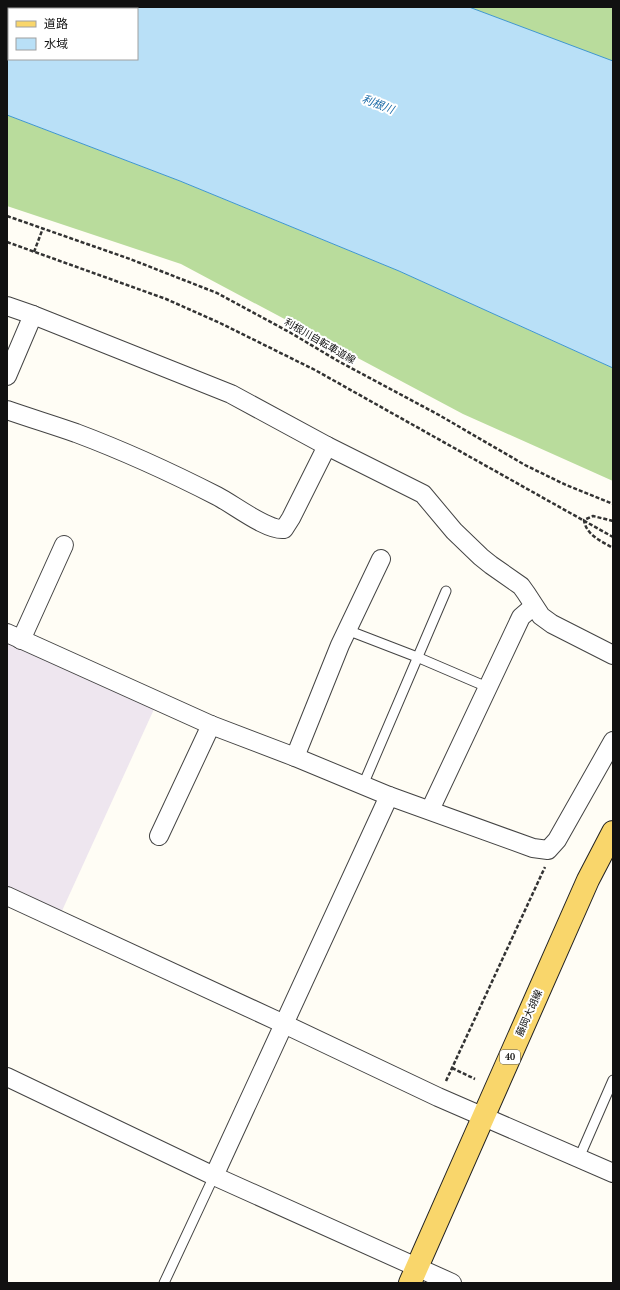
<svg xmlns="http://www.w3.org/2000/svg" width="620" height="1290" viewBox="0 0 620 1290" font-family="'PT Serif','Noto Sans JP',serif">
  <rect width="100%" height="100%" fill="#fffdf5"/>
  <polygon fill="#eee6ef" points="7,641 155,707 61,913 7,889"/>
  <g fill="#b9dc9c">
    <polygon points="469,7 613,7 613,61 606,59"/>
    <polygon points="7,115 180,181 399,271 613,368 613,481 463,414 181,264 7,206"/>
  </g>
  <path fill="#b9e0f7" stroke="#3f96cf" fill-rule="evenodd" d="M 7,7 L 469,7 L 613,61 L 613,368 L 399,271 L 180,181 L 7,115 ZM 9,9 L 137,9 L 137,59 L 9,59 Z"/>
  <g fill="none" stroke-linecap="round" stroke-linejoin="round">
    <defs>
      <g id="service">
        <polyline points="347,630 417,657 487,687"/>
        <polyline points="363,785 446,591"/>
        <polyline points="579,1158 613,1080"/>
        <polyline points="164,1283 214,1176"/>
      </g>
      <g id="minor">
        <polyline points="7,306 33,315 231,394 327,446 423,494 454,531 481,557 491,565 521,586 526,593 541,616 552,624 613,655"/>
        <polyline points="7,376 33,315"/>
        <path d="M 7,410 C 30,418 53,425 76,433 C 124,451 172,473 217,496 C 233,504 267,531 284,529 L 291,518 L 327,446"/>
        <polyline points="7,633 211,725 295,757 389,796 533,848 548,850 557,840 613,741"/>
        <polyline points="21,640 64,545"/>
        <polyline points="295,757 340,645 381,559"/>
        <polyline points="430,810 521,617 528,611 535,608"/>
        <polyline points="159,836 211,725"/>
        <polyline points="7,896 284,1024 438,1097 613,1173"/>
        <polyline points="7,1077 214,1176 452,1283"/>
        <polyline points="214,1176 389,796"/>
      </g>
      <polyline id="primary" points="410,1283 588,880 613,832"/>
    </defs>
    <use href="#service" stroke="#444" stroke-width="11"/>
    <use href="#minor" stroke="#444" stroke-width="20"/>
    <use href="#primary" stroke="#222" stroke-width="24"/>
    <g stroke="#333" stroke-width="2.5" stroke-dasharray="4 2" stroke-linecap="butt">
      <polyline points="7,216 130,259 217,293 291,333 338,361 439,415 525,465 566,485 613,504"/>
      <polyline points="7,242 166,299 220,323 315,370 613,537"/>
      <polyline points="34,252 43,228"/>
      <path d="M 613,521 L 593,516 L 584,520 C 586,535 601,541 613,548"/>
      <polyline points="452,1068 475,1079"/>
      <polyline points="446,1081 545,867"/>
    </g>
    <use href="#service" stroke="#fff" stroke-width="9"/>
    <use href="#minor" stroke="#fff" stroke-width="18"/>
    <use href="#primary" stroke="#f9d66b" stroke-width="22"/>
  </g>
  <g text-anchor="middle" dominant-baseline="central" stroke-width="4" stroke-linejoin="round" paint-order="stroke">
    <rect fill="#fff" stroke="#585858" stroke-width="1" x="500" y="1050" width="20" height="14" rx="3"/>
    <g font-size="9" font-weight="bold" fill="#111">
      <text x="510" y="1057">40</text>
    </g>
    <g font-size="10" fill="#111" stroke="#fff">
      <text transform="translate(320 341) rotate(30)">利根川自転車道線</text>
      <text transform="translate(529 1013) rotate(-66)">藤岡大胡線</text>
    </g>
    <g font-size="11" font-style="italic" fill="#1768a6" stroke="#fff">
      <text transform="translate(378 104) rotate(21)">利根川</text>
    </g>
  </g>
  <rect width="620" height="1290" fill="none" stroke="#111111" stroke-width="16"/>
  <rect x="8" y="8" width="130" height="52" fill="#ffffff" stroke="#a0a0a0"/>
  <rect x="16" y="21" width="20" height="6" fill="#f9d66b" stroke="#a0a0a0"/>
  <text x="44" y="28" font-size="12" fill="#111111">道路</text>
  <rect x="16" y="38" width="20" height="12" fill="#b9e0f7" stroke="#a0a0a0"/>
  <text x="44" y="48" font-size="12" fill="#111111">水域</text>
</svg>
